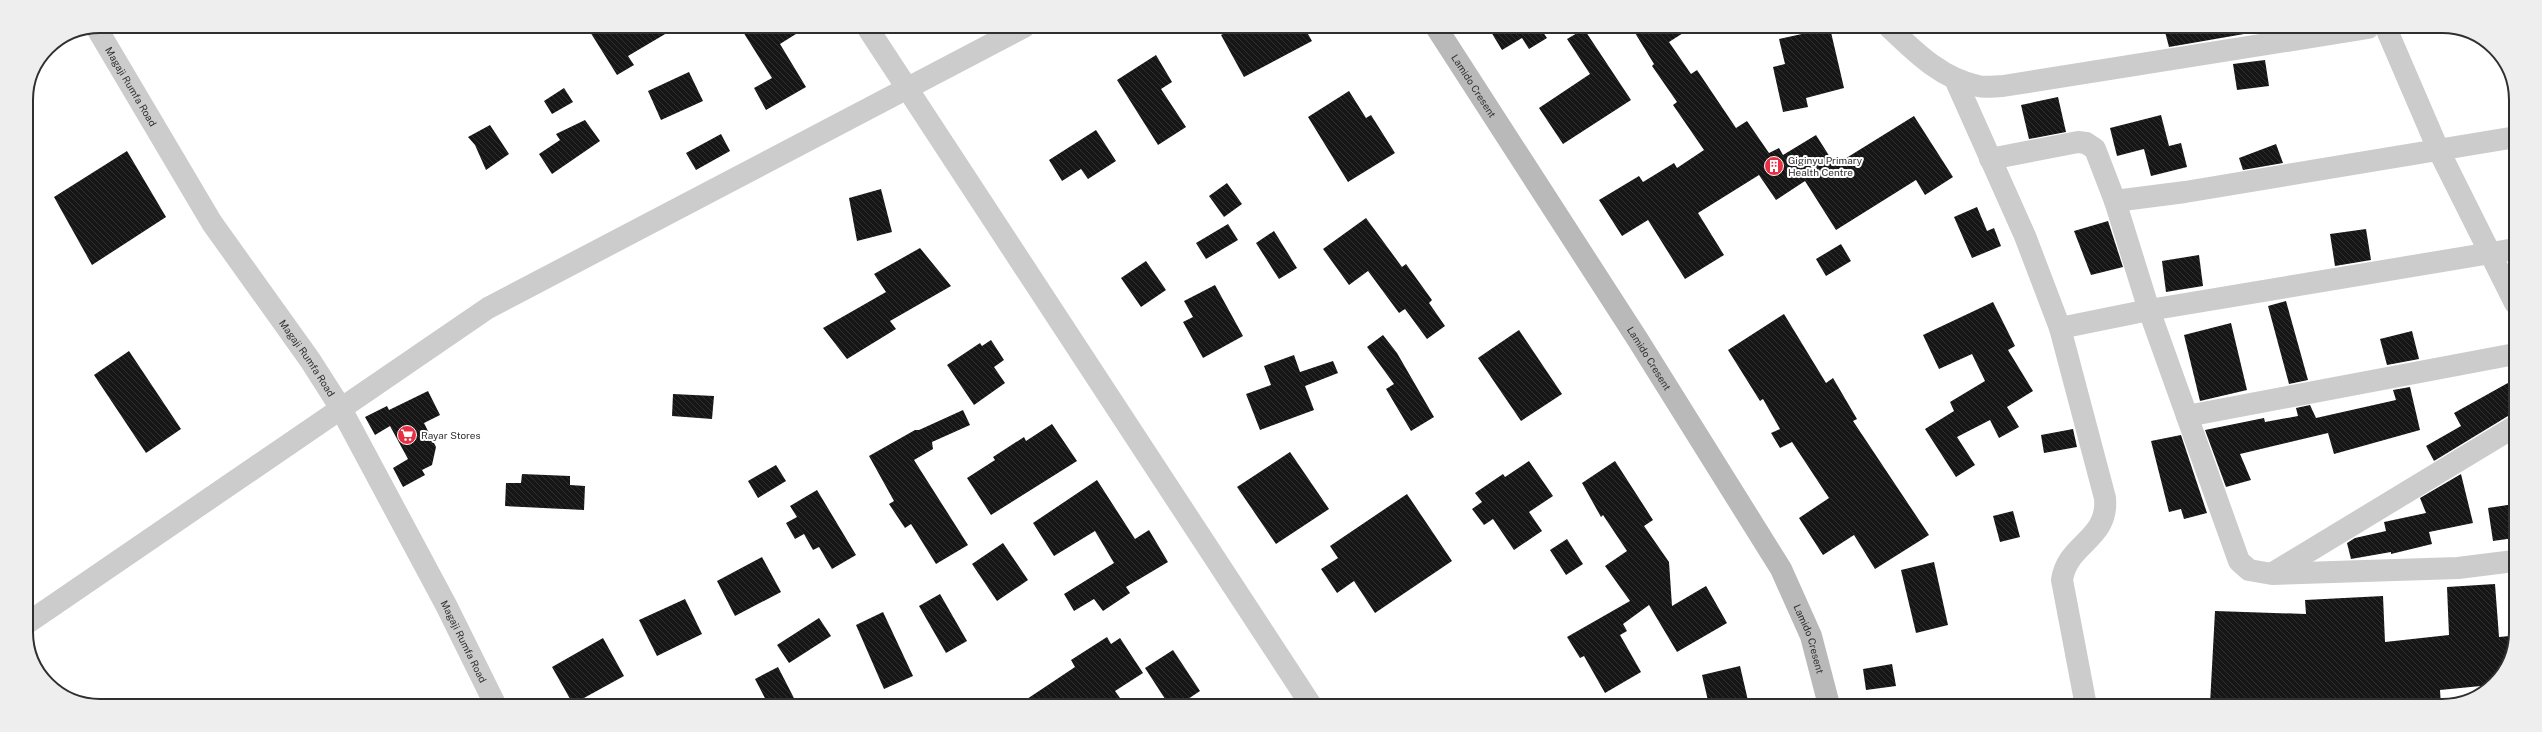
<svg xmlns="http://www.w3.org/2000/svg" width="2542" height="732" viewBox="0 0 2542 732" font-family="'Public Sans',sans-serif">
  <defs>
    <pattern id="building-back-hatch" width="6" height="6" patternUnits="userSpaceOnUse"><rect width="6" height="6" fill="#161616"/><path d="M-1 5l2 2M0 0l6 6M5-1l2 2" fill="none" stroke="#303030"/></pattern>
  </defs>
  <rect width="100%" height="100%" fill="#fff"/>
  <g fill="url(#building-back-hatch)">
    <polygon points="587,27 677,27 628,56 634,65 617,75"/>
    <polygon points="740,27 807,27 780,44 806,87 766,110 754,88 772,78"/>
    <polygon points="1235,27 1304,27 1312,41 1244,77 1221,35"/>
    <polygon points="1488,27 1540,28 1547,38 1529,49 1522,38 1502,50"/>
    <polygon points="1632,28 1691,28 1669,42 1691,74 1697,70 1736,128 1747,121 1769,153 1779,148 1783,155 1816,135 1835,165 1914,116 1953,177 1925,195 1916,180 1836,230 1805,181 1776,200 1759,175 1698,213 1724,255 1685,279 1648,220 1622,236 1599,200 1639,176 1643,182 1674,163 1677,168 1704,150 1673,105 1677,102 1652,66 1654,64"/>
    <polygon points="1810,28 1830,28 1844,88 1806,98 1808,107 1783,112 1773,67 1785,64 1779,39 1811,32"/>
    <polygon points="2164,28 2243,28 2244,34 2169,47"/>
    <polygon points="1584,29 1631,100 1563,144 1539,108 1590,74 1567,39"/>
    <polygon points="1156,55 1172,82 1161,89 1186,127 1158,145 1117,80"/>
    <polygon points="2265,60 2269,86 2237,90 2233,64"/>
    <polygon points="689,72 703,101 661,120 648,91"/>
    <polygon points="564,88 573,102 552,114 544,101"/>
    <polygon points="1349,91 1366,118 1371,115 1395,153 1348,182 1308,117"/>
    <polygon points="2058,97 2066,132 2029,139 2021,105"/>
    <polygon points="2161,115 2169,146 2181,143 2187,167 2151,176 2144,149 2117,156 2110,128"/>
    <polygon points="585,120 600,141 552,174 539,154 560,140 556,134"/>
    <polygon points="490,125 509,154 486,170 475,145 468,137"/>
    <polygon points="1096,130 1116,161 1088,179 1081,169 1062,181 1049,160"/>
    <polygon points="721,134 730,151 696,170 686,153"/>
    <polygon points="2276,144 2283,163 2243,170 2239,158"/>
    <polygon points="127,151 166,217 92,265 54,197"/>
    <polygon points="1227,183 1242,204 1224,217 1209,196"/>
    <polygon points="881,189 892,232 857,241 849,198"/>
    <polygon points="1977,207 1987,231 1994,228 2001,246 1972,258 1954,217"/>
    <polygon points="1366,218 1402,267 1406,264 1432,300 1429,303 1445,326 1427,339 1405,309 1399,313 1368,271 1349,285 1323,249"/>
    <polygon points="2108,221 2123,267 2091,275 2074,231"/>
    <polygon points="1228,224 1238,240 1206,259 1196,243"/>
    <polygon points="2366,229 2371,260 2335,266 2330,234"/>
    <polygon points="1274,231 1297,268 1279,279 1256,243"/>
    <polygon points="1841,244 1851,261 1826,276 1816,259"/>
    <polygon points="920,248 951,286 890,321 896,329 847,359 823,328 886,292 874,274"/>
    <polygon points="2199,255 2203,286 2166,292 2162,261"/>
    <polygon points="1146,261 1166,290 1141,307 1121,278"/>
    <polygon points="1215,285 1243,336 1203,358 1183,322 1193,317 1184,301"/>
    <polygon points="2286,301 2308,380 2289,384 2268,306"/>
    <polygon points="1993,302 2015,346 2008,350 2033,391 2007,407 2019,427 1999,438 1990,420 1957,437 1975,465 1956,477 1925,429 1954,411 1950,402 1985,381 1972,354 1939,369 1923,335"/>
    <polygon points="1784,314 1826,383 1833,378 1857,419 1853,421 1929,535 1875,569 1854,535 1823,555 1799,518 1829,498 1792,442 1780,448 1771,433 1780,429 1763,399 1760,401 1728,350"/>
    <polygon points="2231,323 2247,390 2200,401 2184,335"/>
    <polygon points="1519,330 1562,394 1521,421 1478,358"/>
    <polygon points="2412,331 2419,359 2387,365 2380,339"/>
    <polygon points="1383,335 1397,353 1434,417 1411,431 1386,389 1394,384 1367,347"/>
    <polygon points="991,340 1004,360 994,367 1005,383 974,405 947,365 980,343 982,346"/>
    <polygon points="129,351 181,429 146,453 94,375"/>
    <polygon points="1294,355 1300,372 1333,361 1338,373 1305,386 1314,410 1260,430 1246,394 1271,385 1264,366"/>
    <polygon points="2515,379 2515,415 2508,416 2434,461 2426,446 2461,426 2454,413"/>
    <polygon points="2410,387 2420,430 2334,454 2328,433 2240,454 2251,480 2226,487 2205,430 2264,418 2265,422 2298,416 2296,408 2310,405 2316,418 2396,400 2393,390"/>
    <polygon points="428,391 440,415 424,423 436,447 432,465 422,470 425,475 403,487 393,468 408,459 390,426 375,435 365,417 387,406 389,410"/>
    <polygon points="673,394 714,396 712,419 672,416"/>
    <polygon points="963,410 970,425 932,442 933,449 914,460 968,545 936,564 911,524 905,528 889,504 894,501 869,456 915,430 919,430"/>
    <polygon points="1052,424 1077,461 991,515 967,478 995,460 993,457 1024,437 1026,441"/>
    <polygon points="2073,429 2077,447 2044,453 2041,435"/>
    <polygon points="2181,435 2207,513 2184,519 2181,509 2169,512 2151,441"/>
    <polygon points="1290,452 1329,509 1276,544 1237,487"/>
    <polygon points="1529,461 1553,496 1529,512 1542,531 1514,550 1493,519 1484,525 1472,509 1482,502 1475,493 1503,474 1505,477"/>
    <polygon points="1615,461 1653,520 1644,526 1669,562 1672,606 1706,586 1727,623 1677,652 1649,605 1623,624 1627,631 1620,635 1641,672 1605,693 1584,656 1580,658 1567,637 1630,601 1605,566 1627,551 1603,515 1601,517 1582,483"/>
    <polygon points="776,465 786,481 758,498 748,481"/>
    <polygon points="522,474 570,476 570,485 585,486 584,510 505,506 506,483 521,483"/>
    <polygon points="2461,474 2473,523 2429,532 2432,544 2391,554 2391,552 2351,559 2347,543 2355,538 2386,531 2384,522 2426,513 2420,498"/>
    <polygon points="1097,480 1135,539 1149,530 1168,562 1126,587 1130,593 1103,611 1094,599 1074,611 1064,594 1114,563 1095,531 1054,556 1033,523"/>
    <polygon points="817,490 856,555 832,569 819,547 813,550 804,534 795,539 786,523 797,517 790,506"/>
    <polygon points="1407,494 1452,561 1375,613 1354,581 1337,593 1321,569 1338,558 1330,546"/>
    <polygon points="2514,504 2514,538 2493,541 2488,508"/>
    <polygon points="2013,511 2020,537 2000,542 1993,516"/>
    <polygon points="1567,539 1583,564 1566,575 1550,550"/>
    <polygon points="1003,543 1028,580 997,601 972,564"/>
    <polygon points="762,557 781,592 735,616 717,581"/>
    <polygon points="1934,562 1948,625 1916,633 1901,570"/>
    <polygon points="2495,584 2499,637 2510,636 2512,653 2491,685 2440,690 2441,706 2243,706 2210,704 2215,611 2306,614 2305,600 2383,596 2385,642 2449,635 2447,587"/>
    <polygon points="940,594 967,641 946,653 919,606"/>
    <polygon points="685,599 702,634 657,656 639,620"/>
    <polygon points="883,612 913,676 884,689 856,625"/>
    <polygon points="819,618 831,636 789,663 777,645"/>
    <polygon points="1107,637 1111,644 1120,638 1143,673 1115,691 1125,705 1018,705 1075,667 1071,660"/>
    <polygon points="603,638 624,676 573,704 552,667"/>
    <polygon points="1173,650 1200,691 1179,705 1169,705 1145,668"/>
    <polygon points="1892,664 1896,686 1866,690 1863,669"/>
    <polygon points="1740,666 1749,705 1709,705 1702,675"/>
    <polygon points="778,667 797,704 768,704 755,679"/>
  </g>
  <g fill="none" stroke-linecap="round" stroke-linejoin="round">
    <g stroke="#ccc" stroke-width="22">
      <path id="s1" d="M 96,27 L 212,223 L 310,360 L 340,407 L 446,605 L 495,704"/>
      <polyline points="867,27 1311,705"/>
      <path d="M 1890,28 C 1915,52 1942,79 1978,86 C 1985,88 1995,86 2003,86 L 2368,28"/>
      <polyline points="2386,28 2438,149 2515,303"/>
      <path d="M 1955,79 L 2025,236 L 2060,328 L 2105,498 C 2109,540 2067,543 2062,580 L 2086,706"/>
      <polyline points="1990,159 2078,142 2086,143 2095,149 2115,201 2149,310 2239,561 2249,570 2272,574 2458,568 2514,561"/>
      <polyline points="2115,201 2185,192 2516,137"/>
      <polyline points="2060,328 2149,310 2515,249"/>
      <polyline points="2187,416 2515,354"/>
      <polyline points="2273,573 2514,427"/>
      <polyline points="26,624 488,308 1024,27"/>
    </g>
    <path stroke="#b9b9b9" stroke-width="22" id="s2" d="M 1436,27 L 1638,340 L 1781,569 L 1811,636 L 1829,705"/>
  </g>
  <defs>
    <symbol id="building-disc" viewBox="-11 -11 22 22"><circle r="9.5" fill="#e83045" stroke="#fff"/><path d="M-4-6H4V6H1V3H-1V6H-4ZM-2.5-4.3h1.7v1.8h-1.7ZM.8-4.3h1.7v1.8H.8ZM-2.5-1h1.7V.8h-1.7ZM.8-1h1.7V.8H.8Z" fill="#fff"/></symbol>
    <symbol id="supermarket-disc" viewBox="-11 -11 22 22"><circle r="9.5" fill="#e83045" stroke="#fff"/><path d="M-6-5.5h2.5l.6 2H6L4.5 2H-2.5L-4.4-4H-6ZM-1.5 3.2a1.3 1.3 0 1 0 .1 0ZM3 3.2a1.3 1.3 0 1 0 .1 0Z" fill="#fff"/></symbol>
  </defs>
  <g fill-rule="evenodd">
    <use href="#building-disc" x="1763" y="155" width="22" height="22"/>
    <use href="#supermarket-disc" x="396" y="424" width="22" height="22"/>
  </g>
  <g text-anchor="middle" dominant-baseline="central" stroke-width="4" stroke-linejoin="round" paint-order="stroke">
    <g font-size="10" fill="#2f2f2f" stroke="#fff">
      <text stroke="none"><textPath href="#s2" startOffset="70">Lamido Cresent</textPath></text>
      <text stroke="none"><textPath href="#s1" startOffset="69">Magaji Rumfa Road</textPath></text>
      <text stroke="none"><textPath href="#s1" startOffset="393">Magaji Rumfa Road</textPath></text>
      <text stroke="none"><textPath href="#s2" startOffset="394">Lamido Cresent</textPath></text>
      <text stroke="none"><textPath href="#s2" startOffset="718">Lamido Cresent</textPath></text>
      <text stroke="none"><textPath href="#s1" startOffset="717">Magaji Rumfa Road</textPath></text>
    </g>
    <g font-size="10" fill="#2f2f2f" stroke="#fff" text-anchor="start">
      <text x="1788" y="160">Giginyu Primary<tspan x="1788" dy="12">Health Centre</tspan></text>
      <text x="421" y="435">Rayar Stores</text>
    </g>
  </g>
  <path d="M0 0H2542V732H0ZM100 33H2442A67 67 0 0 1 2509 100V632A67 67 0 0 1 2442 699H100A67 67 0 0 1 33 632V100A67 67 0 0 1 100 33Z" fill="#eee" fill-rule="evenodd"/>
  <path fill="none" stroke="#2f2f2f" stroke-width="2" d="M100 33H2442A67 67 0 0 1 2509 100V632A67 67 0 0 1 2442 699H100A67 67 0 0 1 33 632V100A67 67 0 0 1 100 33Z"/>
</svg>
